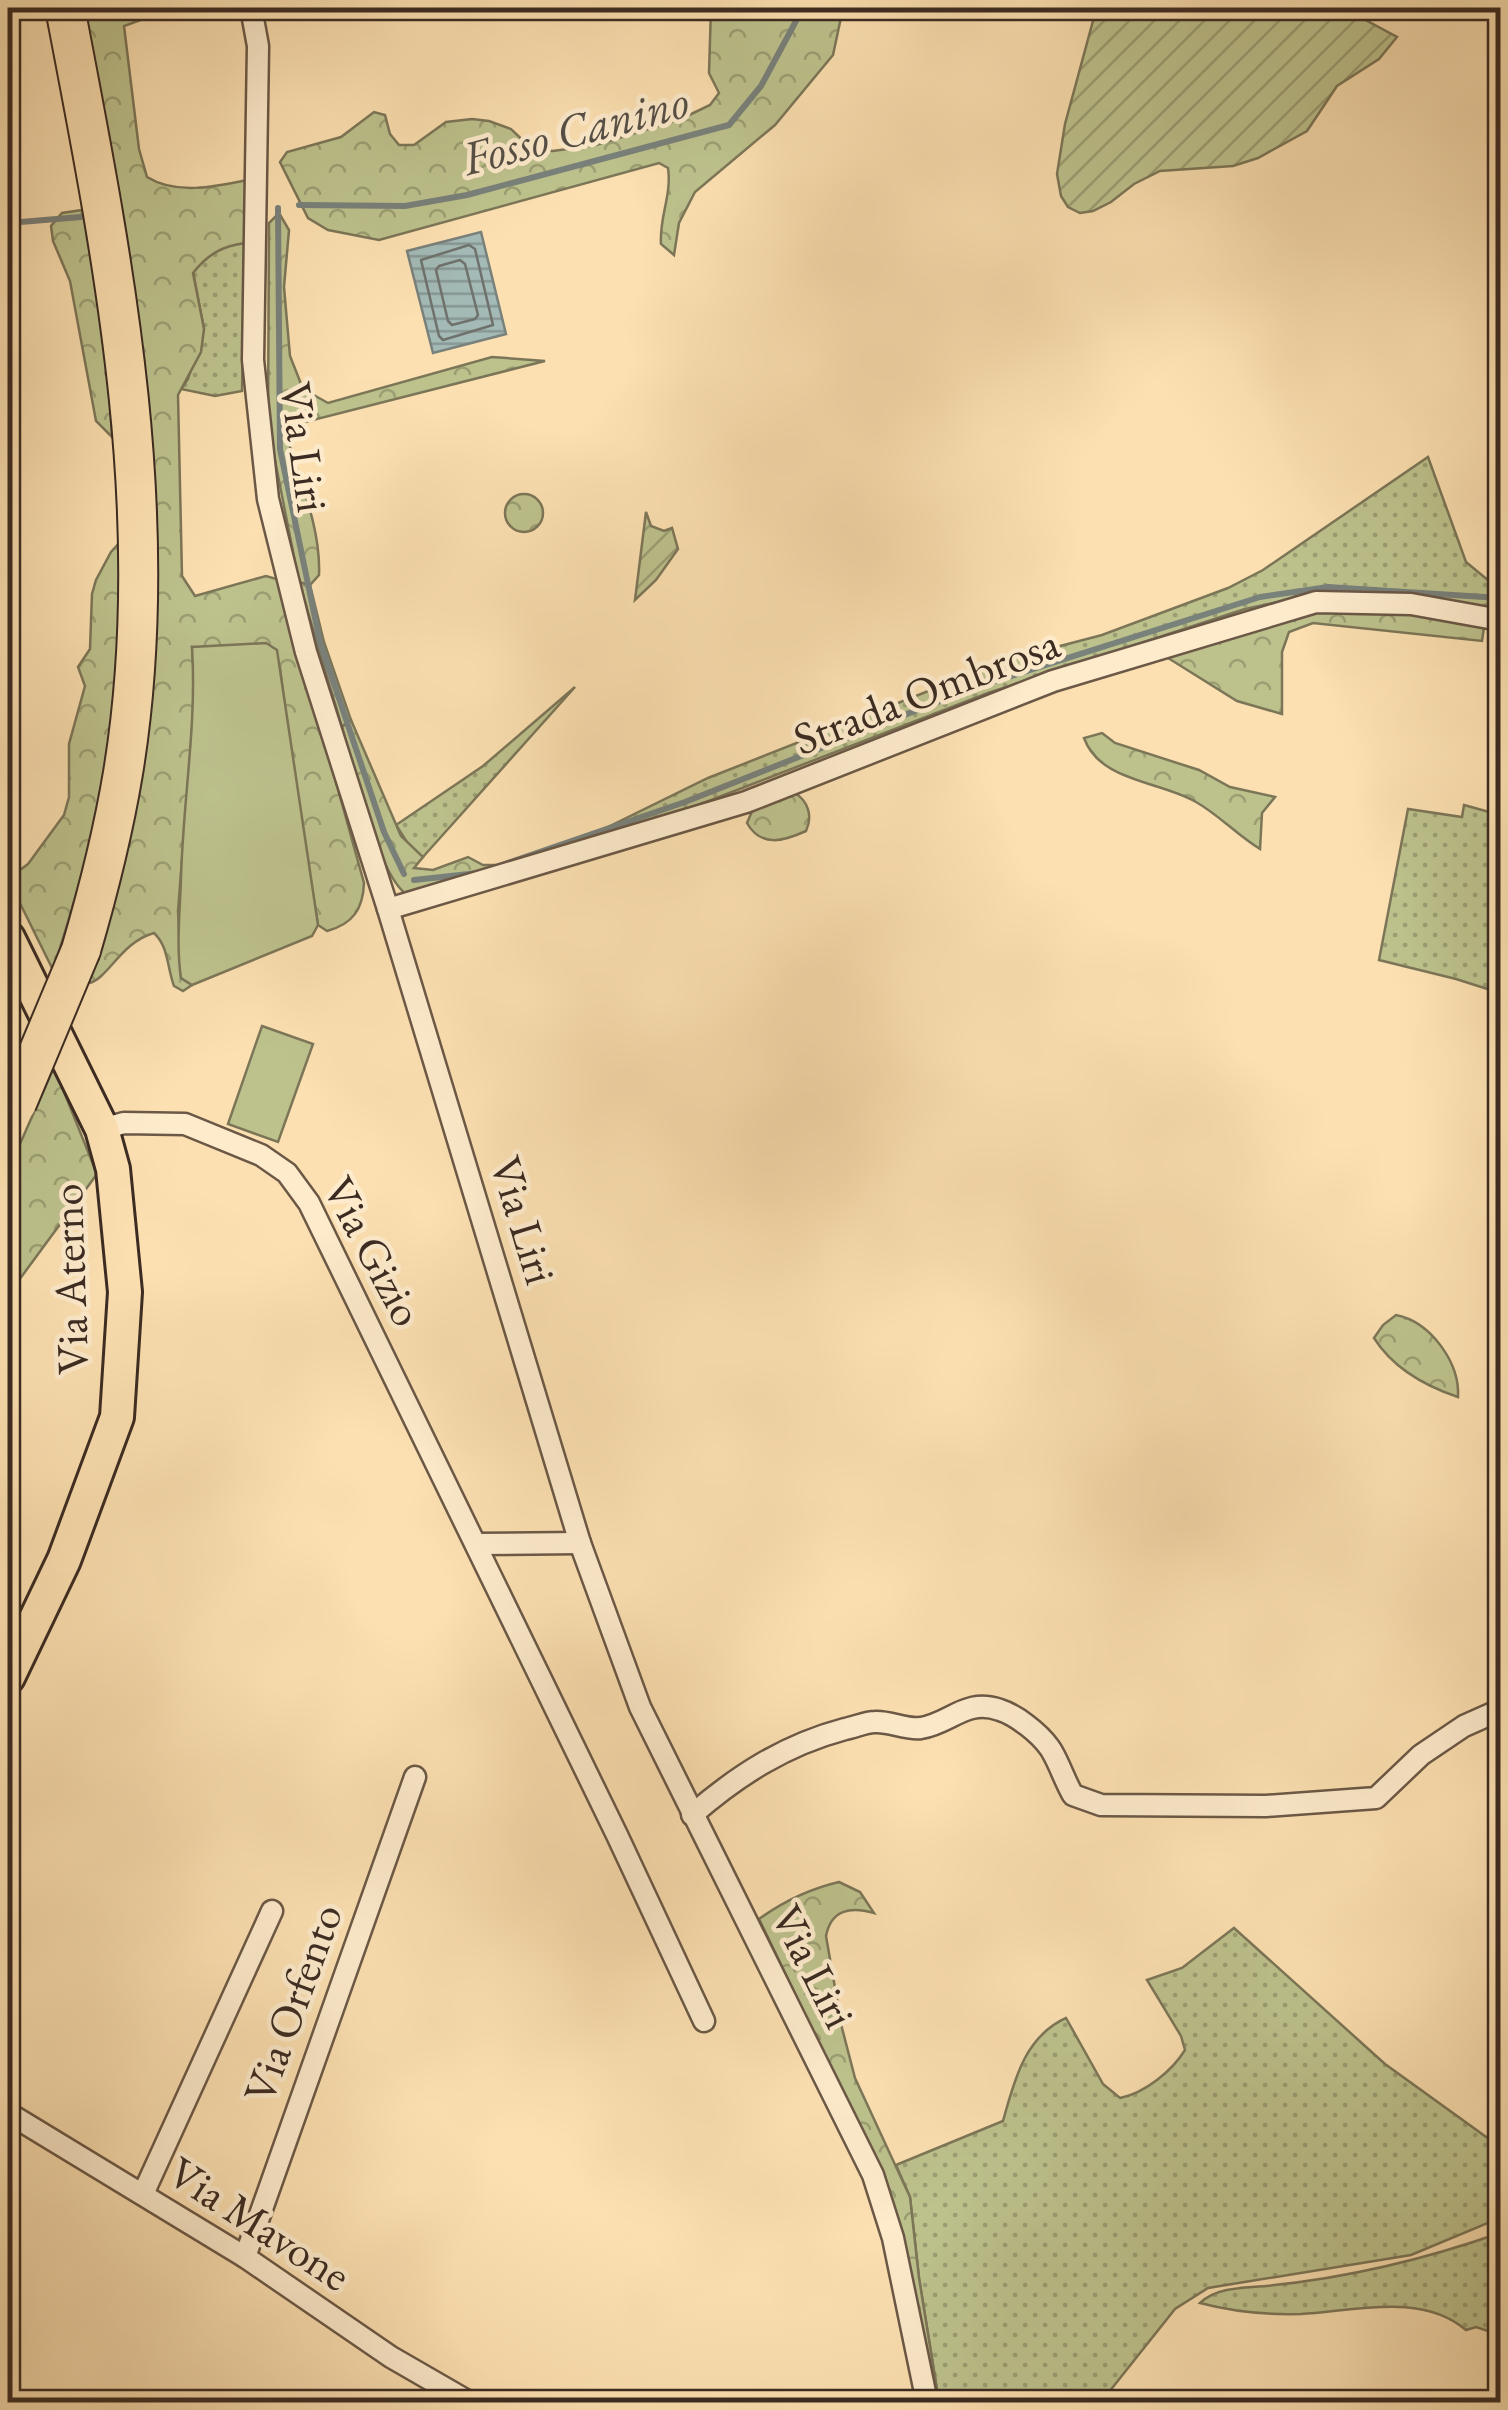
<svg xmlns="http://www.w3.org/2000/svg" width="1508" height="2410" viewBox="0 0 1508 2410" font-family="'EB Garamond',serif">
  <defs>
    <pattern id="grass-dots" width="8" height="8" patternUnits="userSpaceOnUse" patternTransform="scale(2.5)"><rect width="8" height="8" fill="#bdc28d"/><path d="M2 2h.1M6 6h.1" fill="none" stroke="#9b9e73" stroke-width="1.8" stroke-linecap="round"/></pattern>
    <pattern id="forest-crowns" width="20" height="18" patternUnits="userSpaceOnUse" patternTransform="scale(2.5)"><rect width="20" height="18" fill="#bdc28d"/><path d="M2 6a3 3 0 1 1 6 0M12 15a3 3 0 1 1 6 0" fill="none" stroke="#9b9e73"/></pattern>
    <pattern id="garden-furrows" width="10" height="10" patternUnits="userSpaceOnUse" patternTransform="scale(2.5)"><rect width="10" height="10" fill="#bdc28d"/><path d="M-1 1l2-2M0 10L10 0M9 11l2-2" fill="none" stroke="#9b9e73"/></pattern>
    <pattern id="water-rules" width="6" height="5" patternUnits="userSpaceOnUse" patternTransform="scale(2.5)"><rect width="6" height="5" fill="#a3bab6"/><path d="M0 2.5h6" fill="none" stroke="#869794"/></pattern>
  </defs>
  <rect width="100%" height="100%" fill="#fce0b1"/>
  <filter id="stains"><feTurbulence type="fractalNoise" baseFrequency=".002" numOctaves="4"/><feColorMatrix values="0 0 0 0 .2 0 0 0 0 .09 0 0 0 0 .02 0 0 0 .5 -.17"/></filter>
  <radialGradient id="worn" r=".72"><stop offset=".6" stop-color="#630" stop-opacity="0"/><stop offset="1" stop-color="#630" stop-opacity=".3"/></radialGradient>
  <g fill="url(#grass-dots)" stroke="#7c7658" stroke-width="2.5">
    <path d="M 245,243 L 242,391 L 215,396 L 181,389 L 188,379 L 204,329 L 193,272 C 208,254 222,246 245,243 Z"/>
    <polygon points="1428,457 1466,562 1500,590 1500,609 1312,595 1245,609 988,693 662,819 561,850 708,778 1007,660 1102,635 1228,588 1263,570"/>
    <polygon points="299,582 310,585 324,642 351,720 342,727"/>
    <polygon points="575,687 423,857 412,850 396,825 483,766"/>
    <polygon points="1464,805 1500,815 1500,993 1456,979 1379,960 1408,809 1462,817"/>
    <path d="M 1234,1928 L 1385,2064 L 1500,2147 L 1500,2218 L 1411,2255 L 1208,2288 L 1175,2309 L 1101,2402 L 939,2402 L 919,2278 L 910,2197 L 896,2165 L 1003,2121 C 1014,2082 1024,2037 1066,2018 L 1103,2084 L 1120,2098 C 1145,2093 1172,2071 1185,2050 L 1181,2036 L 1147,1980 L 1182,1968 Z"/>
    <path d="M 1500,2233 L 1500,2335 L 1476,2327 L 1466,2330 C 1422,2292 1354,2311 1301,2314 C 1265,2315 1234,2312 1200,2303 C 1217,2287 1243,2288 1266,2286 C 1347,2278 1423,2260 1500,2233 Z"/>
  </g>
  <g fill="url(#forest-crowns)" stroke="#7c7658" stroke-width="2.5">
    <path d="M 78,8 L 150,8 L 146,18 L 124,26 L 139,149 L 147,177 C 176,195 214,187 247,180 L 245,243 C 222,246 208,254 193,273 L 204,329 L 201,352 L 178,395 L 182,576 L 195,596 L 266,576 L 280,580 L 364,883 C 363,909 353,924 327,931 L 318,925 L 292,766 L 280,668 L 192,647 L 195,692 L 178,911 L 181,978 L 192,985 L 183,991 L 174,986 C 167,968 169,947 154,933 C 121,942 108,979 89,983 L 84,977 L 138,729 Z"/>
    <path d="M 711,8 L 843,8 L 833,55 L 775,125 L 695,192 L 679,223 L 674,255 L 661,244 C 659,218 672,195 668,168 L 659,163 L 379,240 L 328,230 L 308,218 L 280,162 L 287,152 L 341,137 L 374,112 L 385,115 L 390,134 L 399,145 L 414,145 L 446,122 L 472,119 L 489,121 L 511,129 L 532,149 L 553,151 L 596,145 L 681,119 L 710,105 L 719,93 L 709,73 Z"/>
    <polygon points="89,209 107,349 112,437 96,421 70,281 53,241 51,226 62,213"/>
    <path d="M 279,213 L 289,230 L 284,287 L 290,356 L 303,389 L 328,403 L 492,357 L 545,361 L 297,424 L 287,437 C 300,482 321,528 319,575 L 310,585 L 299,582 L 268,425 L 269,223 Z"/>
    <circle cx="524" cy="513" r="19"/>
    <path d="M 122,540 C 122,578 125,617 122,655 C 114,762 86,868 53,970 L 8,879 L 28,864 L 64,815 L 69,797 L 69,744 L 85,686 L 78,667 L 90,649 L 92,594 L 96,580 L 111,552 Z"/>
    <polygon points="1314,605 1370,606 1485,621 1482,641 1313,623 1289,632 1282,652 1282,714 1237,701 1160,653"/>
    <path d="M 351,720 L 401,836 L 423,857 L 414,868 L 433,870 L 468,857 L 483,865 L 508,865 L 406,894 C 377,873 353,765 342,727 Z"/>
    <path d="M 1102,733 L 1115,743 L 1199,770 L 1230,787 L 1275,797 L 1262,813 L 1260,849 C 1237,835 1219,815 1196,802 C 1160,781 1100,782 1084,738 Z"/>
    <path d="M 795,793 C 808,801 813,816 806,831 C 784,841 761,848 747,823 L 756,802 Z"/>
    <polygon points="54,1067 97,1174 8,1295 8,1171"/>
    <path d="M 1396,1315 C 1431,1322 1460,1363 1458,1397 C 1425,1386 1393,1368 1374,1338 L 1383,1325 Z"/>
    <path d="M 839,1882 L 860,1892 L 874,1913 C 850,1906 831,1910 826,1936 L 842,2028 L 855,2078 L 910,2197 L 919,2278 L 939,2402 L 883,2177 L 759,1919 C 784,1901 809,1889 839,1882 Z"/>
  </g>
  <g fill="url(#garden-furrows)" stroke="#7c7658" stroke-width="2.5">
    <polygon points="1106,8 1343,8 1397,37 1379,59 1337,86 1307,131 1258,158 1233,166 1160,171 1134,184 1111,202 1093,211 1080,213 1068,207 1061,196 1057,174 1065,124 1093,21"/>
    <polygon points="646,512 651,526 664,531 672,528 678,549 656,580 635,600"/>
  </g>
  <g fill="#bdc28d" stroke="#7c7658" stroke-width="2.5">
    <path d="M 266,643 L 277,650 L 318,925 L 312,936 L 192,985 L 181,978 C 176,945 180,911 181,878 C 183,800 197,724 192,647 Z"/>
    <polygon points="262,1026 313,1044 278,1142 228,1124"/>
  </g>
  <polygon fill="url(#water-rules)" stroke="#79817b" stroke-width="2.5" points="481,232 506,334 433,353 407,251"/>
  <g fill="none" stroke-linecap="round" stroke-linejoin="round">
    <g stroke="#6f726c" stroke-width="2.5">
      <polygon points="469,245 475,249 493,325 443,340 439,336 421,260"/>
      <polygon points="460,260 465,264 478,315 475,319 452,325 448,321 436,270 439,266"/>
    </g>
    <g stroke="#79817b" stroke-width="6">
      <polyline points="299,205 405,206 467,195 729,125 761,86 803,8"/>
      <polyline points="278,208 280,449 320,642 384,832 404,874"/>
      <polyline points="8,223 81,217"/>
      <polyline points="499,866 685,802 970,689 1260,597 1328,587 1500,598"/>
      <polyline points="414,880 478,873"/>
    </g>
    <defs>
      <g id="street">
        <polyline points="251,8 258,46 253,360 268,499 306,652 388,909 580,1543 640,1707 873,2175 893,2238 927,2402"/>
        <polyline points="388,909 746,802 1053,681 1316,602 1411,604 1500,620"/>
        <polyline points="102,1129 124,1123 185,1124 261,1155 287,1173 309,1203 617,1835 704,2021"/>
        <polyline points="476,1544 580,1543"/>
        <path d="M 692,1815 C 738,1775 785,1745 845,1729 C 855,1727 866,1722 875,1722 C 890,1721 906,1730 921,1728 C 951,1723 966,1698 1000,1710 C 1016,1715 1039,1733 1049,1747 C 1057,1757 1065,1782 1073,1795 L 1101,1805 L 1266,1806 L 1376,1798 L 1421,1755 L 1464,1726 L 1500,1710"/>
        <polyline points="8,2113 245,2257 391,2357 469,2402"/>
        <polyline points="143,2194 272,1911"/>
        <polyline points="245,2257 415,1777"/>
      </g>
      <polyline id="primary" points="8,938 102,1129 113,1169 125,1292 117,1417 64,1560 8,1677"/>
      <path id="highway" d="M 65,8 C 113,258 165,518 123,773 C 113,833 98,892 81,950"/>
    </defs>
    <use href="#street" stroke="#6b5846" stroke-width="25"/>
    <use href="#primary" stroke="#3b2b22" stroke-width="38"/>
    <use href="#highway" stroke="#3b2b22" stroke-width="42"/>
    <use href="#street" stroke="#fdebcc" stroke-width="20"/>
    <use href="#primary" stroke="#fce0b1" stroke-width="32"/>
    <use href="#highway" stroke="#fce0b1" stroke-width="38"/>
    <defs>
      <polyline id="highway-bridge" points="17,1103 81,950"/>
    </defs>
    <use href="#highway-bridge" stroke="#3b2b22" stroke-width="42" stroke-linecap="butt"/>
    <use href="#highway-bridge" stroke="#fce0b1" stroke-width="38"/>
  </g>
  <g text-anchor="middle" dominant-baseline="central" stroke-width="9" stroke-linejoin="round" paint-order="stroke">
    <g font-size="45" fill="#3b2b22" stroke="#fdebcc">
      <text transform="translate(305 447) rotate(82)">Via Liri</text>
      <text transform="translate(926 690) rotate(-21)">Strada Ombrosa</text>
      <text transform="translate(524 1220) rotate(73)">Via Liri</text>
      <text transform="translate(374 1251) rotate(62)">Via Gizio</text>
      <text transform="translate(69 1279) rotate(-92)">Via Aterno</text>
      <text transform="translate(814 1966) rotate(63)">Via Liri</text>
      <text transform="translate(292 2003) rotate(-70)">Via Orfento</text>
      <text transform="translate(260 2223) rotate(33)">Via Mavone</text>
    </g>
    <g font-size="48" font-style="italic" fill="#554f47" stroke="#fdebcc">
      <text transform="translate(575 129) rotate(-15)">Fosso Canino</text>
    </g>
  </g>
  <rect width="1508" height="2410" fill="none" stroke="#fce0b1" stroke-width="40"/>
  <rect x="10" y="10" width="1488" height="2390" fill="none" stroke="#3b2b22" stroke-width="5"/>
  <rect x="20" y="20" width="1468" height="2370" fill="none" stroke="#3b2b22" stroke-width="2.5"/>
  <rect width="100%" height="100%" filter="url(#stains)"/>
  <rect width="100%" height="100%" fill="url(#worn)"/>
</svg>
